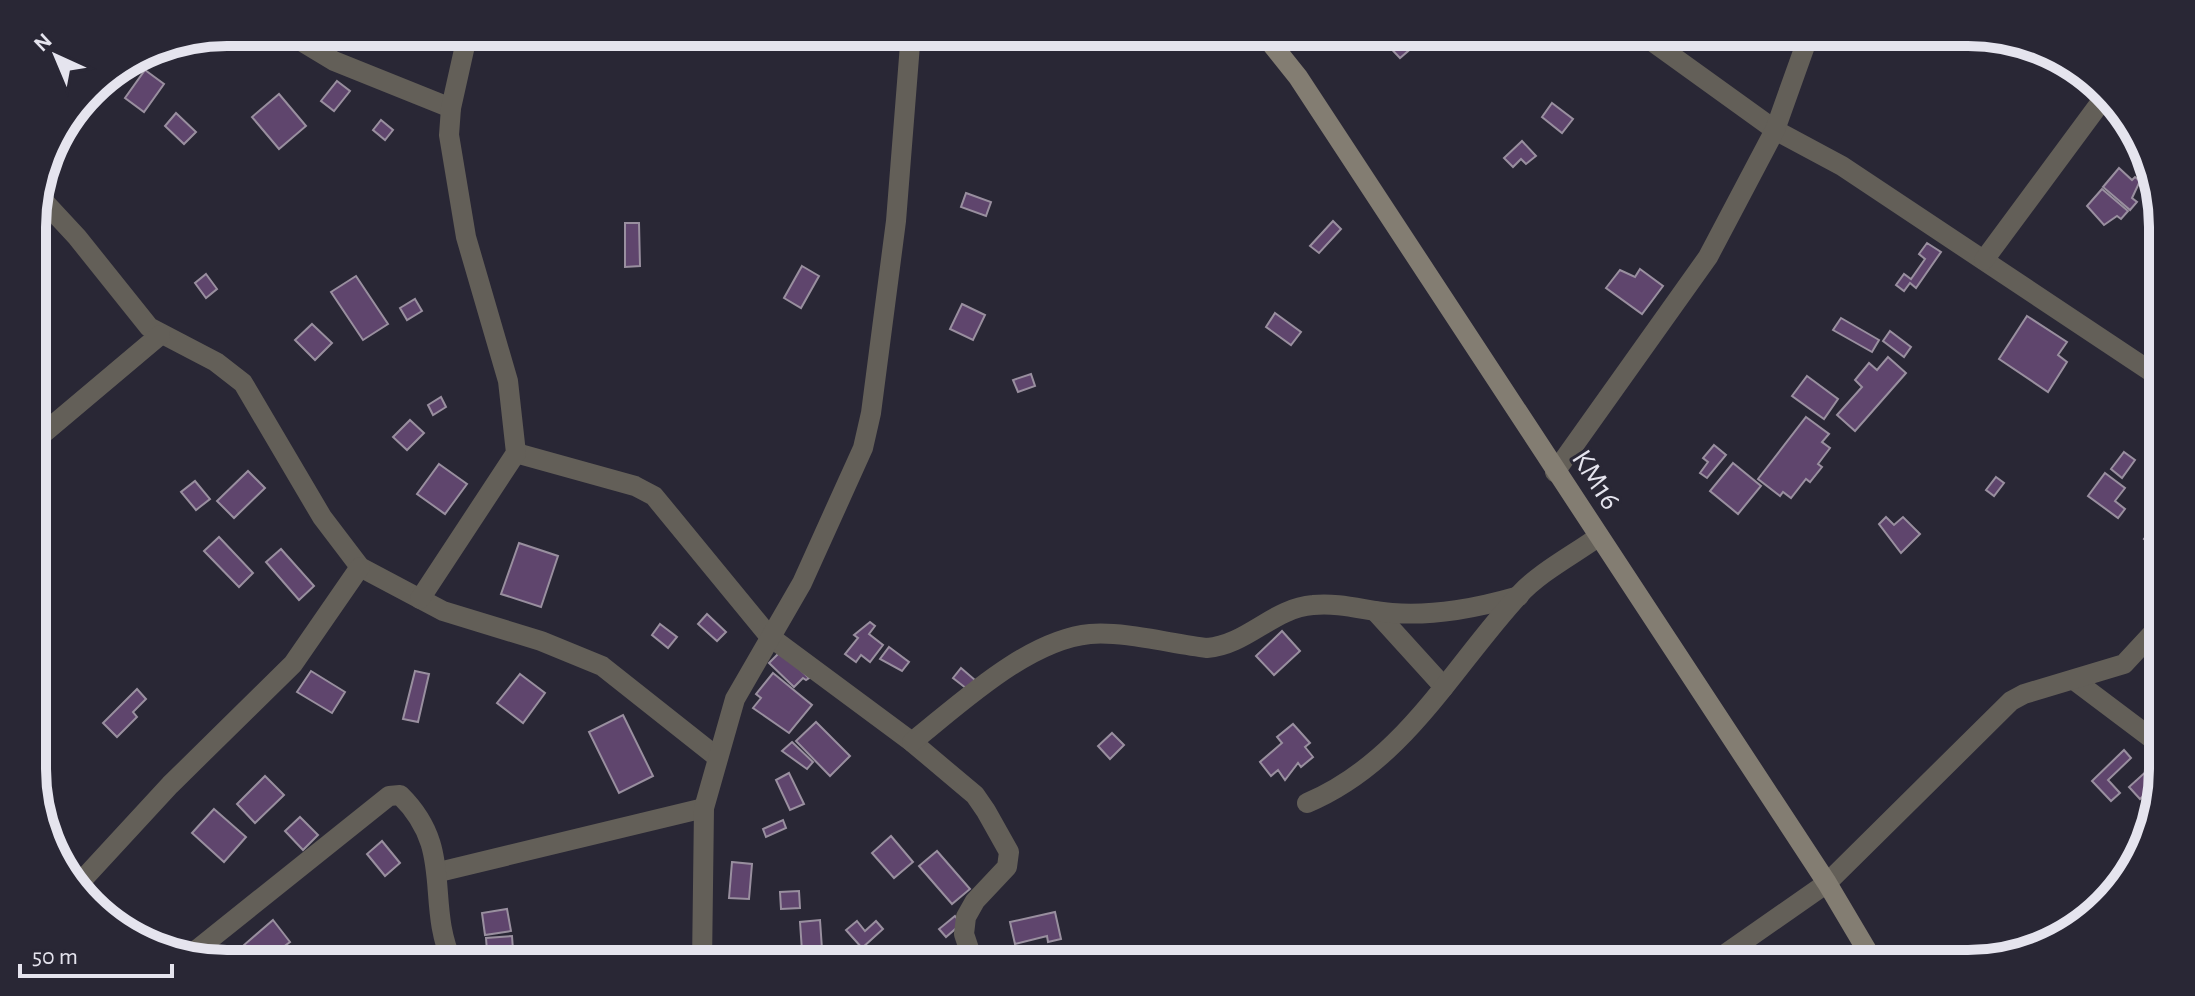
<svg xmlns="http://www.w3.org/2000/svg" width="2195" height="996" viewBox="0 0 2195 996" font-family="'Alegreya Sans',sans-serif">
  <rect width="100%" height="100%" fill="#292735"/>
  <g fill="#5f456d" stroke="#998f9f" stroke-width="2">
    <polygon points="1392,32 1413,32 1421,40 1400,58 1383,40"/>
    <polygon points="145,70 164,84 144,112 125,98"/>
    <polygon points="337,81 350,91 334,111 321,101"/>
    <polygon points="279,94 306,126 279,149 252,117"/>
    <polygon points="1552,103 1573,119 1562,133 1542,117"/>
    <polygon points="176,113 196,132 184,144 165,126"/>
    <polygon points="381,120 393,130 385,140 373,130"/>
    <polygon points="1522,141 1536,156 1526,164 1521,159 1513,167 1504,158"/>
    <polygon points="2119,168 2132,180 2135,177 2140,181 2132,198 2137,202 2130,210 2103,187"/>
    <polygon points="2102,189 2128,211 2121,219 2117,216 2104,225 2087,206"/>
    <polygon points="966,193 991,202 986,216 961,207"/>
    <polygon points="1333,221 1341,229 1319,253 1310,246"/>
    <polygon points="625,223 639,223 640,266 625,267"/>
    <polygon points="1927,243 1941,252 1916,288 1910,283 1904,291 1896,285 1904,274 1911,279 1925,259 1919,254"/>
    <polygon points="802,266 819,276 801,308 784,298"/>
    <polygon points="1640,269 1663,286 1642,314 1606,288 1620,270 1635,277"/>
    <polygon points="206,274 217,289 206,298 195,283"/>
    <polygon points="356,276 388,324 363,340 331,292"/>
    <polygon points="415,299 422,311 407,320 400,308"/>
    <polygon points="962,304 985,315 973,340 950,329"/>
    <polygon points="1275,313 1301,332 1291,345 1266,327"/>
    <polygon points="2027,316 2067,342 2058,355 2067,362 2048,392 1999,359"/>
    <polygon points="1841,318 1879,340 1872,352 1833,330"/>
    <polygon points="312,324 332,343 315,360 295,340"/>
    <polygon points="1890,331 1911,347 1904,357 1883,341"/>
    <polygon points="1888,357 1906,373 1855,431 1837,415 1862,387 1855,380 1869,363 1877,370"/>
    <polygon points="1031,374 1035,386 1018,392 1013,380"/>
    <polygon points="1807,376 1838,399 1824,419 1792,396"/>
    <polygon points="441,397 446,407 433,415 428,405"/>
    <polygon points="1806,417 1829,434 1822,442 1830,448 1818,464 1822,467 1810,482 1806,479 1791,498 1783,492 1780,496 1758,479"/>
    <polygon points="410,420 424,433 407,450 393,437"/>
    <polygon points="1714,445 1726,455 1707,478 1700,473 1708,462 1703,458"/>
    <polygon points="2124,452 2135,460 2122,478 2111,469"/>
    <polygon points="1733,463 1761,486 1738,514 1710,491"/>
    <polygon points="439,464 467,484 445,514 417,494"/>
    <polygon points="248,471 265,488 234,518 217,501"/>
    <polygon points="2105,473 2125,488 2115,501 2125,509 2118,518 2088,496"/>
    <polygon points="1996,477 2004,483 1994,496 1986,490"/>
    <polygon points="195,481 210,499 196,510 181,492"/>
    <polygon points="2161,514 2162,515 2162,552 2144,539"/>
    <polygon points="1886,517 1894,525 1903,517 1920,534 1901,553 1879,524"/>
    <polygon points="219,537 253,573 239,587 204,551"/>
    <polygon points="519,543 558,556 541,607 501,594"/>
    <polygon points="281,549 314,586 299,600 266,562"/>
    <polygon points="707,614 726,632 717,641 698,624"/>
    <polygon points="870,622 875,626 869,634 883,645 870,662 861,655 856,662 845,654 858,638 854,635"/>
    <polygon points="660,624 677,637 668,648 652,635"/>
    <polygon points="1282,631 1300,651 1274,675 1256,656"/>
    <polygon points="889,647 909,662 902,671 880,659"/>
    <polygon points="781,651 809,678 806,680 803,678 794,687 769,663"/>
    <polygon points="961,668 975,680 967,689 953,678"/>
    <polygon points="311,671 345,692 332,713 297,692"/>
    <polygon points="415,671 429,674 418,722 403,719"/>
    <polygon points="773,673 812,705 789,733 753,708 761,698 756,694"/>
    <polygon points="520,674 545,693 523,723 497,703"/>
    <polygon points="137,689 146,699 133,712 137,717 117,737 103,723"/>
    <polygon points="623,715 653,776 619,793 589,732"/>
    <polygon points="816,722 850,756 830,776 796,741"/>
    <polygon points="1293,724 1310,743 1305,747 1313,757 1301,767 1298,763 1285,780 1278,770 1271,776 1260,762 1282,743 1277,737"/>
    <polygon points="1112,733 1124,745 1110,759 1098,746"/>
    <polygon points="792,742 813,762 807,769 782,751"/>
    <polygon points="2124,750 2131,758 2108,780 2120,793 2111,801 2092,781"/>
    <polygon points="2160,759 2161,780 2140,799 2129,787"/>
    <polygon points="789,773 804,804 790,810 776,780"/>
    <polygon points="265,776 284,795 255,823 237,804"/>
    <polygon points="214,809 246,837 224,862 192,833"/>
    <polygon points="300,817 318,835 303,850 285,831"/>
    <polygon points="783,820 786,828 766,837 763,829"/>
    <polygon points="891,836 913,862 894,878 872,853"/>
    <polygon points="382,841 400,863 385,876 367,854"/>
    <polygon points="937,851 970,889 952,904 919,866"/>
    <polygon points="732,862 752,864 749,899 729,898"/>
    <polygon points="799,891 800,908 781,909 780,892"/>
    <polygon points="507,909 511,931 485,935 482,913"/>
    <polygon points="1055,912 1061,939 1048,942 1047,936 1015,944 1010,922"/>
    <polygon points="955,916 961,924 946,937 939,929"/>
    <polygon points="273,920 290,942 260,964 244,945"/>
    <polygon points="820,920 822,949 802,951 800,922"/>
    <polygon points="857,921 865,931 876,921 883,929 862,948 846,930"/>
    <polygon points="512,936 513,950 487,951 486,938"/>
    <polygon points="950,949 958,958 950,964 942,964 938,959"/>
    <polygon points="516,953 517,963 492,964 492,954"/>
  </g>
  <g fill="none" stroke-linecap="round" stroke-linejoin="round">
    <g stroke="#635f58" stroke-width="20">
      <polyline points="286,32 334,61 451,108"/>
      <polyline points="1639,32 1775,130 1842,166 2162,379"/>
      <polyline points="38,195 77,237 149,327 216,362 243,383 322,517 360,567 443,611 541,641 602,666 717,757"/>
      <polyline points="1984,260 2106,95"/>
      <polyline points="33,442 160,335"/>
      <polyline points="516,453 635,486 654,496 769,636 912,742 975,795 986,811 1009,852 1007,867 975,901 966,917 964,934 974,964"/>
      <polyline points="1555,472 1708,257 1775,130 1810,32"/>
      <polyline points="420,599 516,453 508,381 466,237 449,135 451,108 468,32"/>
      <polyline points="1375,611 1444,687"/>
      <polyline points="2074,680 2163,747"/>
      <path d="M 912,742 C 960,704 1027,640 1090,634 C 1124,631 1172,644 1207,648 C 1247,645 1273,608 1313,605 C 1339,602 1367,611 1392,613 C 1436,616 1477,608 1519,596"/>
      <path d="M 1307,803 C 1404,762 1451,669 1519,595 C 1540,572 1573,555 1598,537"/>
      <polyline points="439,872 704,808"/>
      <polyline points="74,889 170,785 293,664 360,567"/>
      <path d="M 189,956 L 389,796 L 400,795 C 456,850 424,901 453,964"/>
      <polyline points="702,964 704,808 735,699 802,583 863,448 871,413 896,221 911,32"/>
      <polyline points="1711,964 1827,883 2011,701 2024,694 2124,664 2163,622"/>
    </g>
    <polyline stroke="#837d72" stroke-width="20" points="1262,32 1298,77 1827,883 1875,964"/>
  </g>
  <g text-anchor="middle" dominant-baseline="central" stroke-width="6" stroke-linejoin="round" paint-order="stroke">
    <g font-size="30" fill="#e5e4ee" stroke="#292735">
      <text transform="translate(1596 480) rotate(57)">KM16</text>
    </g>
  </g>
  <path d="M0 0H2195V996H0ZM227 46H1968A181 181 0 0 1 2149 227V769A181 181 0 0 1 1968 950H227A181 181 0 0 1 46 769V227A181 181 0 0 1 227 46Z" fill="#292735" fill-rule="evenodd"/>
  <path fill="none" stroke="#e5e4ee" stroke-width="10" d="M227 46H1968A181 181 0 0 1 2149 227V769A181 181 0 0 1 1968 950H227A181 181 0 0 1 46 769V227A181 181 0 0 1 227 46Z"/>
  <g transform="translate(56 56) rotate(316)" stroke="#292735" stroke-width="6" paint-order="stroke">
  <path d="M0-6L14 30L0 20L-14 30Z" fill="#e5e4ee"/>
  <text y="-12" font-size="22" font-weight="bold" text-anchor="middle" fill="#e5e4ee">N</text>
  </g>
  <path d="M20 964v12h152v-12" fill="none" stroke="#e5e4ee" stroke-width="4"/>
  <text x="32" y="964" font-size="24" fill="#e5e4ee" stroke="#292735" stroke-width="6" paint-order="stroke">50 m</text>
</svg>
